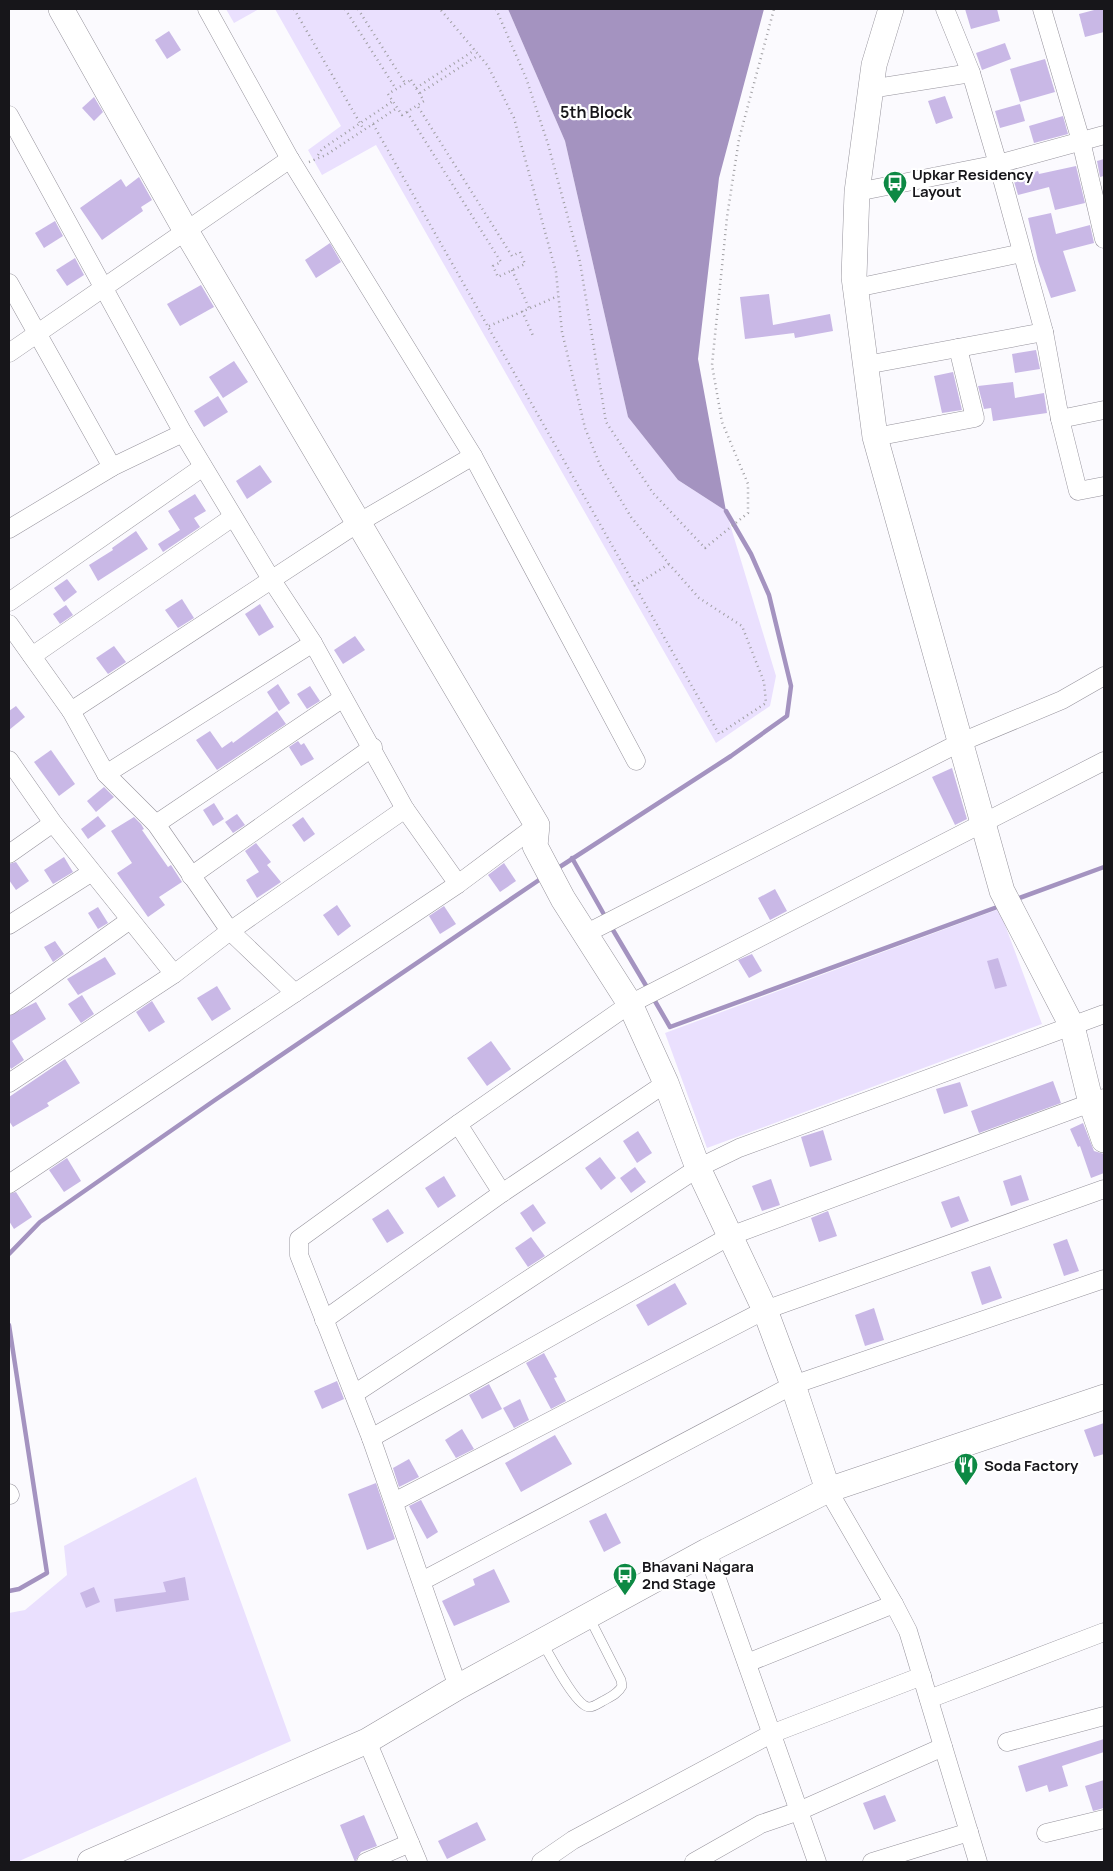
<svg xmlns="http://www.w3.org/2000/svg" width="1113" height="1871" viewBox="0 0 1113 1871" font-family="Manrope,sans-serif">
  <rect width="100%" height="100%" fill="#fbfafe"/>
  <g fill="#eae0fe">
    <polygon points="226,9 259,9 234,23"/>
    <polygon points="275,9 508,9 565,141 628,417 678,480 726,511 776,676 770,706 716,743 376,145 322,175 308,150 341,126"/>
    <polygon points="999,909 1042,1024 707,1148 665,1033"/>
    <polygon points="196,1477 291,1741 17,1862 9,1862 9,1613 25,1610 67,1575 64,1546"/>
  </g>
  <polygon fill="#a493c0" points="508,9 764,9 719,178 698,359 726,511 678,480 628,417 565,141"/>
  <g fill="none" stroke-linecap="round" stroke-linejoin="round">
    <g stroke="#a493c0" stroke-width="4.5">
      <polyline points="572,858 606,918"/>
      <polyline points="555,870 731,756 787,716 791,686 769,595 751,554 726,511"/>
      <polyline points="1014,900 1104,867"/>
      <polyline points="610,925 648,989"/>
      <polyline points="652,996 670,1027 1000,906"/>
      <polyline points="9,1254 40,1222 215,1100 542,878"/>
      <polyline points="9,1325 47,1573 19,1589 9,1591"/>
    </g>
  </g>
  <g fill="#c9b8e6">
    <polygon points="965,9 997,9 1000,21 971,29"/>
    <polygon points="1098,9 1104,9 1104,32 1085,37 1079,14"/>
    <polygon points="169,31 181,50 167,59 155,40"/>
    <polygon points="1005,43 1011,59 982,70 976,53"/>
    <polygon points="1045,59 1055,92 1020,102 1010,69"/>
    <polygon points="945,96 953,118 936,124 928,101"/>
    <polygon points="94,97 103,112 94,121 82,108"/>
    <polygon points="1020,104 1025,121 1000,128 995,111"/>
    <polygon points="1063,116 1068,134 1034,143 1029,126"/>
    <polygon points="1104,159 1104,176 1100,177 1097,161"/>
    <polygon points="1076,166 1085,203 1055,210 1049,187 1018,195 1013,178 1038,171 1039,174"/>
    <polygon points="139,177 152,200 141,207 143,211 102,240 80,208 121,179 126,187"/>
    <polygon points="1051,213 1056,234 1090,225 1094,243 1063,251 1076,291 1051,298 1038,261 1028,218"/>
    <polygon points="55,221 63,236 44,248 35,233"/>
    <polygon points="330,243 341,262 316,278 305,260"/>
    <polygon points="75,258 84,275 67,286 56,270"/>
    <polygon points="201,285 214,307 180,326 167,304"/>
    <polygon points="769,294 773,325 830,314 833,331 795,338 794,333 745,339 740,297"/>
    <polygon points="1036,350 1040,369 1015,373 1012,354"/>
    <polygon points="234,361 248,382 223,398 209,377"/>
    <polygon points="953,372 962,410 942,413 934,376"/>
    <polygon points="1013,382 1015,398 1044,393 1047,413 993,421 991,408 984,409 978,386"/>
    <polygon points="218,396 228,412 204,427 194,411"/>
    <polygon points="260,465 272,482 247,499 236,481"/>
    <polygon points="195,494 206,511 194,518 200,527 163,552 158,544 180,530 168,511"/>
    <polygon points="136,531 148,549 98,581 89,565 113,550 112,548"/>
    <polygon points="67,579 77,592 64,602 54,588"/>
    <polygon points="182,599 194,618 178,628 165,610"/>
    <polygon points="260,604 274,627 259,636 245,614"/>
    <polygon points="66,605 73,615 60,624 53,614"/>
    <polygon points="355,636 365,650 343,664 334,650"/>
    <polygon points="114,646 126,662 108,674 96,658"/>
    <polygon points="278,684 290,703 279,711 267,692"/>
    <polygon points="310,686 320,701 307,709 297,694"/>
    <polygon points="16,706 25,717 9,730 9,711"/>
    <polygon points="277,711 286,724 217,770 196,740 210,731 222,748 232,741 233,743"/>
    <polygon points="298,741 301,745 304,743 314,759 301,766 289,747"/>
    <polygon points="51,750 75,784 59,796 34,762"/>
    <polygon points="952,768 967,819 955,825 932,777"/>
    <polygon points="104,787 114,797 96,812 87,801"/>
    <polygon points="214,803 224,819 213,826 203,810"/>
    <polygon points="237,814 245,825 233,833 225,822"/>
    <polygon points="98,816 106,826 88,839 81,829"/>
    <polygon points="134,817 141,824 144,829 142,830 168,867 171,865 182,882 159,897 165,905 148,917 117,873 132,863 111,831"/>
    <polygon points="303,817 315,834 304,842 292,825"/>
    <polygon points="256,843 271,862 267,865 281,882 257,898 246,880 259,872 245,851"/>
    <polygon points="64,857 73,872 53,884 44,870"/>
    <polygon points="16,862 29,881 16,890 9,880 9,864"/>
    <polygon points="504,863 516,881 500,892 488,875"/>
    <polygon points="775,889 787,911 770,920 758,898"/>
    <polygon points="337,905 351,926 338,936 323,915"/>
    <polygon points="444,906 456,924 440,934 429,916"/>
    <polygon points="98,907 108,923 98,929 88,913"/>
    <polygon points="55,941 64,954 53,962 44,947"/>
    <polygon points="752,954 762,971 749,978 738,960"/>
    <polygon points="105,957 116,974 78,995 67,979"/>
    <polygon points="998,958 1007,986 995,989 987,961"/>
    <polygon points="217,986 231,1009 212,1021 197,998"/>
    <polygon points="82,995 94,1014 81,1023 68,1004"/>
    <polygon points="152,1001 165,1022 149,1032 136,1012"/>
    <polygon points="36,1002 46,1019 12,1041 24,1060 11,1069 9,1065 9,1016"/>
    <polygon points="491,1041 511,1069 487,1086 467,1058"/>
    <polygon points="65,1059 80,1083 47,1103 49,1106 13,1127 9,1121 9,1097"/>
    <polygon points="1053,1081 1061,1103 979,1133 971,1111"/>
    <polygon points="960,1082 968,1106 944,1114 936,1089"/>
    <polygon points="1083,1123 1094,1151 1104,1154 1104,1173 1091,1178 1080,1146 1078,1147 1070,1129"/>
    <polygon points="823,1130 832,1160 810,1167 801,1137"/>
    <polygon points="638,1131 652,1153 637,1163 623,1141"/>
    <polygon points="600,1157 616,1178 601,1190 585,1168"/>
    <polygon points="67,1158 81,1181 64,1192 49,1170"/>
    <polygon points="635,1167 646,1182 631,1193 620,1178"/>
    <polygon points="1021,1175 1029,1200 1011,1206 1003,1181"/>
    <polygon points="444,1176 456,1196 438,1208 425,1188"/>
    <polygon points="771,1179 780,1205 762,1211 752,1186"/>
    <polygon points="16,1192 32,1217 14,1229 9,1221 9,1194"/>
    <polygon points="959,1196 969,1221 951,1228 941,1202"/>
    <polygon points="533,1204 546,1223 533,1232 520,1213"/>
    <polygon points="388,1209 404,1233 387,1243 372,1219"/>
    <polygon points="828,1211 837,1236 819,1242 811,1218"/>
    <polygon points="531,1237 545,1256 528,1267 515,1248"/>
    <polygon points="1067,1239 1079,1271 1064,1276 1053,1244"/>
    <polygon points="990,1266 1002,1298 982,1305 971,1272"/>
    <polygon points="675,1283 687,1304 648,1326 636,1305"/>
    <polygon points="874,1308 884,1340 865,1346 855,1315"/>
    <polygon points="544,1353 557,1377 554,1378 566,1401 551,1409 526,1363"/>
    <polygon points="337,1381 344,1399 322,1409 314,1391"/>
    <polygon points="489,1384 502,1409 482,1419 469,1395"/>
    <polygon points="520,1399 529,1420 514,1428 503,1408"/>
    <polygon points="1104,1423 1104,1454 1094,1457 1084,1430"/>
    <polygon points="462,1429 474,1449 456,1458 445,1440"/>
    <polygon points="555,1435 572,1464 521,1492 505,1463"/>
    <polygon points="409,1459 419,1477 399,1487 393,1468"/>
    <polygon points="376,1483 395,1539 367,1550 348,1494"/>
    <polygon points="421,1500 438,1532 427,1539 409,1506"/>
    <polygon points="606,1513 621,1543 604,1552 589,1521"/>
    <polygon points="494,1569 510,1602 454,1626 442,1601 475,1585 473,1579"/>
    <polygon points="185,1577 189,1600 116,1612 114,1599 166,1592 163,1582"/>
    <polygon points="94,1587 100,1602 86,1608 80,1593"/>
    <polygon points="1104,1739 1104,1752 1062,1766 1068,1786 1049,1792 1047,1785 1026,1792 1018,1766"/>
    <polygon points="1104,1780 1104,1808 1093,1811 1085,1786"/>
    <polygon points="885,1795 896,1821 874,1830 863,1803"/>
    <polygon points="364,1815 377,1846 361,1852 355,1862 340,1825"/>
    <polygon points="477,1822 486,1840 447,1859 438,1841"/>
  </g>
  <g fill="none" stroke-linecap="round" stroke-linejoin="round">
    <defs>
      <path id="lane" d="M 543,1644 C 550,1655 576,1707 589,1707 C 594,1707 599,1703 603,1701 C 610,1697 618,1694 622,1686 L 621,1680 L 589,1617"/>
      <g id="street">
        <polyline points="207,9 290,159 473,456 636,761"/>
        <polyline points="945,9 971,73 998,164 1044,332 1060,419 1078,491 1104,486"/>
        <polyline points="1042,9 1081,141 1104,239"/>
        <polyline points="870,89 971,73"/>
        <polyline points="9,115 183,433 271,579 313,643 405,809 458,884"/>
        <polyline points="857,192 998,164 1104,135"/>
        <polyline points="9,283 112,467"/>
        <polyline points="856,288 1022,253"/>
        <polyline points="9,353 290,159"/>
        <polyline points="866,365 1044,332"/>
        <polyline points="1060,419 1104,410"/>
        <polyline points="875,437 975,418 958,348"/>
        <polyline points="9,529 112,467 183,433"/>
        <polyline points="9,602 203,467"/>
        <polyline points="9,624 71,711 106,774 156,824 230,931 295,993"/>
        <polyline points="32,656 233,517"/>
        <polyline points="71,711 358,523 473,456"/>
        <polyline points="9,760 53,823 174,974"/>
        <polyline points="106,774 313,643"/>
        <polyline points="156,824 343,698"/>
        <polyline points="9,854 53,823"/>
        <polyline points="191,876 373,747"/>
        <polyline points="9,925 92,872"/>
        <polyline points="585,934 959,743 1062,700 1104,676"/>
        <polyline points="9,1006 130,920"/>
        <polyline points="9,1083 174,974 230,931 405,809"/>
        <polyline points="458,1124 502,1193"/>
        <polyline points="9,1184 458,884 537,825"/>
        <polyline points="324,1320 502,1193 666,1083"/>
        <polyline points="354,1394 698,1168 739,1148 1104,1014"/>
        <polyline points="371,1438 730,1236 1104,1098"/>
        <polyline points="9,1493 10,1495"/>
        <polyline points="394,1502 765,1310 1104,1189"/>
        <polyline points="707,1551 817,1862"/>
        <polyline points="422,1581 793,1385 1104,1279"/>
        <polyline points="894,1604 908,1631 978,1862"/>
        <polyline points="747,1663 894,1604 828,1490"/>
        <polyline points="458,1687 371,1438 299,1255 299,1239 458,1124 630,1004 1104,761"/>
        <polyline points="929,1699 1104,1632"/>
        <polyline points="367,1741 418,1862"/>
        <polyline points="1007,1742 1104,1716"/>
        <polyline points="1046,1833 1104,1819"/>
        <polyline points="366,1862 410,1843"/>
        <polyline points="541,1862 573,1840 771,1734 922,1676"/>
        <polyline points="694,1862 761,1824 799,1811 943,1747"/>
        <polyline points="872,1862 969,1832"/>
      </g>
      <g id="secondary">
        <polyline points="61,9 186,231 537,825 535,846 563,899 630,1004 666,1083 698,1168 765,1310 793,1385 828,1490"/>
        <polyline points="891,9 874,65 857,192 854,277 875,437 1002,891 1072,1026 1091,1103 1104,1140"/>
        <polyline points="90,1862 367,1741 458,1687 707,1551 828,1490 1104,1397"/>
      </g>
    </defs>
    <use href="#lane" stroke="#96939c" stroke-width="10"/>
    <use href="#street" stroke="#96939c" stroke-width="19"/>
    <use href="#secondary" stroke="#96939c" stroke-width="26"/>
    <g stroke="#a09fa3" stroke-width="2.5" stroke-dasharray="1 4" stroke-linecap="butt">
      <polyline points="294,9 364,130"/>
      <polyline points="345,9 396,89"/>
      <polyline points="358,9 405,83"/>
      <polyline points="496,9 526,78 548,144 580,262 606,422 653,493 705,548 748,513 748,484 722,422 712,365 727,217 739,139 774,9"/>
      <polygon points="411,80 424,101 402,115 388,94"/>
      <polyline points="416,88 475,50"/>
      <polyline points="420,93 479,55"/>
      <polyline points="407,112 501,262 493,266 498,277 525,264 520,252 512,256 417,105"/>
      <polyline points="373,124 719,734 766,703 764,682 742,626 699,598 669,564 631,517 600,465 585,428 562,332 556,272 514,118 488,66 440,9"/>
      <polyline points="318,155 322,149 393,101"/>
      <polyline points="309,162 326,155 397,108"/>
      <polyline points="512,270 529,308"/>
      <polyline points="522,311 534,338"/>
      <polyline points="489,326 558,296"/>
      <polyline points="634,586 669,564"/>
    </g>
    <use href="#lane" stroke="#fff" stroke-width="9"/>
    <use href="#street" stroke="#fff" stroke-width="18"/>
    <use href="#secondary" stroke="#fff" stroke-width="25"/>
  </g>
  <defs>
    <symbol id="bus-pin" viewBox="-11 -11 22 30"><path d="M0 17L-7.5 6A9.5 9.5 0 1 1 7.5 6Z" fill="#0d8944" stroke="#fff"/><path d="M-5-6H5V4H4V6H2V4H-2V6H-4V4H-5ZM-3.5-4V0h7V-4ZM-3.5 1.2v1.5H-2V1.2ZM2 1.2v1.5H3.5V1.2Z" fill="#fff"/></symbol>
    <symbol id="restaurant-pin" viewBox="-11 -11 22 30"><path d="M0 17L-7.5 6A9.5 9.5 0 1 1 7.5 6Z" fill="#0d8944" stroke="#fff"/><path d="M-5-6h1v4h1v-4h1v4h1v-4h1v5L-1.5 .5V6h-2V.5L-5-1ZM5-6V6H3V1.5H1.5Q1.5-4 5-6Z" fill="#fff"/></symbol>
  </defs>
  <g fill-rule="evenodd">
    <use href="#bus-pin" x="881" y="169" width="28" height="38"/>
    <use href="#restaurant-pin" x="952" y="1451" width="28" height="38"/>
    <use href="#bus-pin" x="611" y="1561" width="28" height="38"/>
  </g>
  <g text-anchor="middle" dominant-baseline="central" stroke-width="4.5" stroke-linejoin="round" paint-order="stroke">
    <g font-size="15" font-weight="bold" fill="#17161a" stroke="#fff" text-anchor="start">
      <text x="912" y="174">Upkar Residency<tspan x="912" dy="17">Layout</tspan></text>
      <text x="984" y="1465">Soda Factory</text>
      <text x="642" y="1566">Bhavani Nagara<tspan x="642" dy="17">2nd Stage</tspan></text>
    </g>
    <g font-size="16" font-weight="bold" fill="#17161a" stroke="#fff">
      <text x="596" y="112">5th Block</text>
    </g>
  </g>
  <rect width="1113" height="1871" fill="none" stroke="#17161a" stroke-width="20"/>
</svg>
